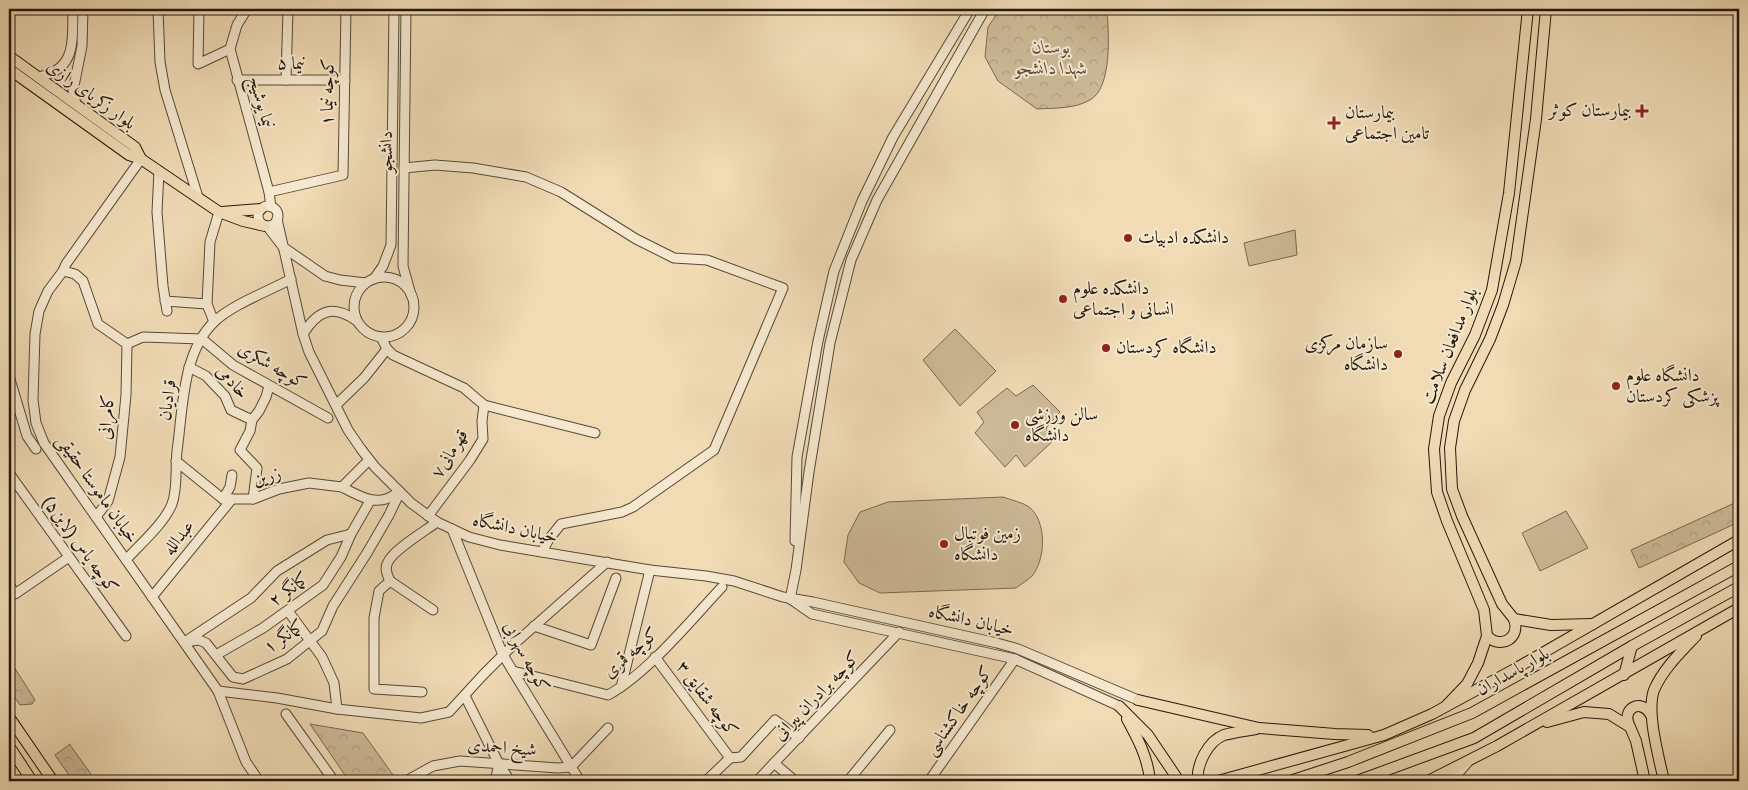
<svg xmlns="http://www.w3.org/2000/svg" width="1748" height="790" viewBox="0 0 1748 790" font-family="'IM FELL DW Pica',Amiri,serif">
  <defs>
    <pattern id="park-crowns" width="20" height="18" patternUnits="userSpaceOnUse" patternTransform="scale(1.25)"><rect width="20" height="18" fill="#cdba98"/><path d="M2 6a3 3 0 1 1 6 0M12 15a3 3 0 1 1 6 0" fill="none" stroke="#b09f82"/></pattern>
  </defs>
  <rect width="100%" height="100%" fill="#f0dbb5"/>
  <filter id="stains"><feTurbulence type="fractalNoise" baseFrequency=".004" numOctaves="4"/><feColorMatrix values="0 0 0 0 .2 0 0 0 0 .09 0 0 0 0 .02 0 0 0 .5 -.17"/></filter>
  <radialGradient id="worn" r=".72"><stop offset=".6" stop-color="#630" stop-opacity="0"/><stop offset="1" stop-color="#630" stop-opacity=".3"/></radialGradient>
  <g fill="#cdba98" stroke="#786852">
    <polygon points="1295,230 1297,255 1249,266 1244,243"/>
    <polygon points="955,329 996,371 960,406 923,360"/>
    <polygon points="1033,385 1060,412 1046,428 1054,440 1025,467 1016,455 1005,467 975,433 984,422 977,412 1007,388 1016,396"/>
    <path d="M 1003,497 C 1011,500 1022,502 1029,507 C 1047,521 1046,559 1032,576 C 1028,580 1021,584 1016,588 L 880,593 L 859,583 L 844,562 L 848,535 L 860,512 L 888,502 Z"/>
    <polygon points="1566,511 1588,548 1540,571 1522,533"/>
  </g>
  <g fill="url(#park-crowns)" stroke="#786852">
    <path d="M 1000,9 L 1101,9 L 1107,12 C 1109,34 1112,88 1090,100 C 1074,109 1055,108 1037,109 L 998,81 L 985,57 L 988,27 Z"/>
    <polygon points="1739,501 1739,522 1639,568 1631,550"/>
    <polygon points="9,659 35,700 32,704 20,705 9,689"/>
    <polygon points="310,724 363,733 393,775 388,781 349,781"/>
    <polygon points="70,744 70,745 96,781 73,781 55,755"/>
  </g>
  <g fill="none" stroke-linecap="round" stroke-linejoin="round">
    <defs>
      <g id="minor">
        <polyline points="158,9 160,62 165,90 198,197"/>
        <polyline points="199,9 198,64 230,49"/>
        <polyline points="247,9 237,25 230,49 269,192 271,207"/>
        <polyline points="406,9 403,266 411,295"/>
        <path d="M 38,77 C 77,70 72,41 73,9"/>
        <polyline points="237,80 345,80"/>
        <polyline points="286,80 288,9"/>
        <polyline points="76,104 73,91 82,46 83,9"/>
        <polyline points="141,159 66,264 63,271 48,291 39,311 35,334 33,400 36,423 44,443 218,691 246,762 259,781"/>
        <polyline points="404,168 435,165 473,168 526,177 561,192 636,239 674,258 707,260 783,288 714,450 633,507 622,512 561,524 549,539 542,552"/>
        <polyline points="159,171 157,212 163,286 167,311"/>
        <polyline points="269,192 343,175 346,9"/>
        <circle cx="268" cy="216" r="10"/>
        <polyline points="277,219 303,334 309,352 348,430 361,449 375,467 411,503 437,522 469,537 500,545 650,570 706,576 734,581 783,597 813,602 997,643 1018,649 1138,700"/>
        <polyline points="267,226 283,247 325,276 340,280 366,283"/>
        <polyline points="63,271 75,274 83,281 98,324 127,344 143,337 202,339 233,365 328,418"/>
        <circle cx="384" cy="307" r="30"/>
        <polyline points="374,279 383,266 391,245 394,9"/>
        <polyline points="165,301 207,304"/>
        <polyline points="214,322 207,304 210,242 219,212"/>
        <path d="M 303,334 C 318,310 333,304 357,321"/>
        <polyline points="381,337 387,349 393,355 464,388 484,405 595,433"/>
        <polyline points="189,367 206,376 225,396 231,410 252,420"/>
        <polyline points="9,376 27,436 36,449"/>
        <polyline points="336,405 364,378 387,349"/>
        <polyline points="176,461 223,499 253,499 279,489 309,483 342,487 369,460"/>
        <polyline points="9,473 126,636"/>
        <path d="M 342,487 C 361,497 378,508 397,493"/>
        <polyline points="223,499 230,487 232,475"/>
        <polyline points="253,499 257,468 240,450 250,431 252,420 259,411 266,397 269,386"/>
        <polyline points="428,516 470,460 483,439 482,421 484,405"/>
        <polyline points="96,517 108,501 120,457 126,395 127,344"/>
        <polyline points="452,529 503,655 580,781"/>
        <polyline points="795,541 797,457 818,341 834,271 862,201 893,137 970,9"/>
        <path d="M 126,560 C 140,544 164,524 172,504 C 178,488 175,469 177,451 C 183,409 182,353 214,322 C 231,305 269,291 291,279"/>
        <polyline points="390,581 379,591 374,618 374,689 422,692"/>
        <path d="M 390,581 C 387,575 384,568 388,562 C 393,550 425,531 437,522"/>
        <polyline points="390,581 433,610"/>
        <polyline points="9,584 15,594 69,557"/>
        <polyline points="152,597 232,499"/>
        <polyline points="790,599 796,570 809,472 830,343 851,260 877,200 985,9"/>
        <polyline points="792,600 812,614 1015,659 1119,706"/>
        <polyline points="288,611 322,657 334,683 337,709"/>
        <polyline points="534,626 591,645 616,578"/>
        <polyline points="186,641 251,598 277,571 327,540 351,534"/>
        <polyline points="184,642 199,640 206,643 233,677 243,679 287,659 322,631 333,606 367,553 389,515 400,492"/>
        <polyline points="216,655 263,628 323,585 341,557 351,534 370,501"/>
        <polyline points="655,657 730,758 706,781"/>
        <path d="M 513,671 L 608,695 C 647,674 691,620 722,587"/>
        <polyline points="621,687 650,570"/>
        <polyline points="218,691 277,698 337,709 421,718 449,712 483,675 513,645 607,562"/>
        <polyline points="465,696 499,764"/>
        <polyline points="286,714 334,781"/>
        <polyline points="730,758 741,757 775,720 799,738"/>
        <polyline points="774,763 795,781"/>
        <polyline points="571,767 608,728"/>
        <polyline points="406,781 433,766 460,761 558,768 571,767"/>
        <polyline points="495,781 499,764 510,781"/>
        <polyline points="757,781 899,632"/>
        <polyline points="848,781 890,730"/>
        <polyline points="929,781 1015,659"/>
        <polyline points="1451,781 1468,762"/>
        <polyline points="1734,781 1739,779"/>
      </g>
      <g id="major">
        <polyline points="1546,9 1536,119 1516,261 1503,305 1490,339 1465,390 1454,421 1450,448 1452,489 1462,516 1502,604 1514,619 1551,625 1593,624"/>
        <polyline points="9,56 135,147 141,159"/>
        <polyline points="9,69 129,155 141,159 219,212 243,221 265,226"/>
        <polyline points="222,212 261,209"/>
        <path d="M 1487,636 C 1501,650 1521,638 1514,619"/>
        <polyline points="1624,675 1632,646"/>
        <polyline points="1138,700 1259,728 1335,734 1368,735"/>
        <polyline points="1119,706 1148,735 1179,781"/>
        <polyline points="1446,706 1467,684 1478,663 1487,636 1484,610 1447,521 1437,492 1434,449 1439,416 1451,383 1475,335 1492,290 1509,193 1528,9"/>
        <polyline points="9,717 53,781"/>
        <path d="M 1127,719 C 1138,739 1148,758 1150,781"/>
        <polyline points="1547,722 1584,712 1609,714 1630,727 1636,741 1645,781"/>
        <path d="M 1630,727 C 1620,709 1641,697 1651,715"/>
        <polyline points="9,746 32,781"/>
        <path d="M 1198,781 C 1196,765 1208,741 1224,735 C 1234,732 1245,731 1256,729"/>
        <polyline points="1218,781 1384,735 1432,714 1513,670 1739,540"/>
        <polyline points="1290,781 1348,762 1472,713 1739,566"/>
        <polyline points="1357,781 1474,738 1632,646 1739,587"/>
        <polyline points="1428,781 1497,746 1739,608"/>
        <path d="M 1664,781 C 1659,758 1646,712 1654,690 C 1663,669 1681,652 1696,636"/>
      </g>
    </defs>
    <use href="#minor" stroke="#574837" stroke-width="11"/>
    <use href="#major" stroke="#24170d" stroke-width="12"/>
    <use href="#minor" stroke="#f5e8cf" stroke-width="9"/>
    <use href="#major" stroke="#f0dbb5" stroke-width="10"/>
  </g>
  <g fill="#8f2418" stroke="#f5e8cf" stroke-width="2">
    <path d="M1639.5 103.5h5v5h5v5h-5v5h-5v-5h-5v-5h5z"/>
    <path d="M1331.5 115.5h5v5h5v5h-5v5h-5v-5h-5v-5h5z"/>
    <circle cx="1128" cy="238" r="5"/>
    <circle cx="1063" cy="299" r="5"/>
    <circle cx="1106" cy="348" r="5"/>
    <circle cx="1398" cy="354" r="5"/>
    <circle cx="1616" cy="386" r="5"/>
    <circle cx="1015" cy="425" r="5"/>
    <circle cx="944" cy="544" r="5"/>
  </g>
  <g text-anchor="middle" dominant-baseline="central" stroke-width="4" stroke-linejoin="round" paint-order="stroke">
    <g font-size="18" font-style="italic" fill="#574837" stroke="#f5e8cf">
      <text x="1051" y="48">بوستان<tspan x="1051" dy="21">شهدا دانشجو</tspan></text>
    </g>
    <g font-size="18" fill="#24170d" stroke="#f5e8cf">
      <text x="291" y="64">نیما ۵</text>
      <text transform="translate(328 92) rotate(-89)">کوچه نیما ۱</text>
      <text transform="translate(91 95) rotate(36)">بلوار زکریای رازی</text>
      <text transform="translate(261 102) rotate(74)">نیما یوشیج</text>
      <text transform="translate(387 152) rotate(-90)">دانشجو</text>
      <text transform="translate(1450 346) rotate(-68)">بلوار مدافعان سلامت</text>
      <text transform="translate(272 366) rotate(30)">کوچه شکری</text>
      <text transform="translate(232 382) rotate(47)">خادمی</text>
      <text transform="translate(168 400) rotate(-82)">قرادیان</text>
      <text transform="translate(107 417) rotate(-85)">کامرانی</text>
      <text transform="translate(450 454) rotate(-58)">قهرمانی۷</text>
      <text transform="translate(267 477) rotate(-16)">زرین</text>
      <text transform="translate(97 489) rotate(55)">خیابان ماموستا حقیقی</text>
      <text transform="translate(515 529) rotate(12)">خیابان دانشگاه</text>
      <text transform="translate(179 538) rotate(-51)">عبدالله</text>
      <text transform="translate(80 545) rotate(54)">کوچه یاس (لاین۵)</text>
      <text transform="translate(289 590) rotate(-36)">کمانگر ۲</text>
      <text transform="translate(971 621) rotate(13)">خیابان دانشگاه</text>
      <text transform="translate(284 637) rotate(-34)">کمانگر ۱</text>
      <text transform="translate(631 653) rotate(-41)">کوچه قمری</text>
      <text transform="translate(526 657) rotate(62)">کوچه سهرابی</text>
      <text transform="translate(1513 672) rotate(-29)">بلوار پاسداران</text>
      <text transform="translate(817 696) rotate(-46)">کوچه برادران پیرانی</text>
      <text transform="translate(707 699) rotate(53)">کوچه شقایق ۳</text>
      <text transform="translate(959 711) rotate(-55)">کوچه خاکشناسی</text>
      <text transform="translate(502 748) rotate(4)">شیخ احمدی</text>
    </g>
    <g font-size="18" fill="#24170d" stroke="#f5e8cf" text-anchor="start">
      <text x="1631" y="111" text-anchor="end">بیمارستان کوثر</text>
      <text x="1345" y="113">بیمارستان<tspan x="1345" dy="21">تامین اجتماعی</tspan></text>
      <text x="1138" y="238">دانشکده ادبیات</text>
      <text x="1073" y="289">دانشکده علوم<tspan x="1073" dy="21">انسانی و اجتماعی</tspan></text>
      <text x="1388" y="344" text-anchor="end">سازمان مرکزی<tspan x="1388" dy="21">دانشگاه</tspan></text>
      <text x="1116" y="348">دانشگاه کردستان</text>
      <text x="1626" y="376">دانشگاه علوم<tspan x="1626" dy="21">پزشکی کردستان</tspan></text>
      <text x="1025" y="415">سالن ورزشی<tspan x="1025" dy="21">دانشگاه</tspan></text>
      <text x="954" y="534">زمین فوتبال<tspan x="954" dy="21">دانشگاه</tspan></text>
    </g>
  </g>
  <rect width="1748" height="790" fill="none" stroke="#f0dbb5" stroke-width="30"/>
  <rect x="10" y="10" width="1728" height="770" fill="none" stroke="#24170d" stroke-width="2.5"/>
  <rect x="15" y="15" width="1718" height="760" fill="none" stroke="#24170d"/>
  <rect width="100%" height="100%" filter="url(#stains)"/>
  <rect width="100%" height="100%" fill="url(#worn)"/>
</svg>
